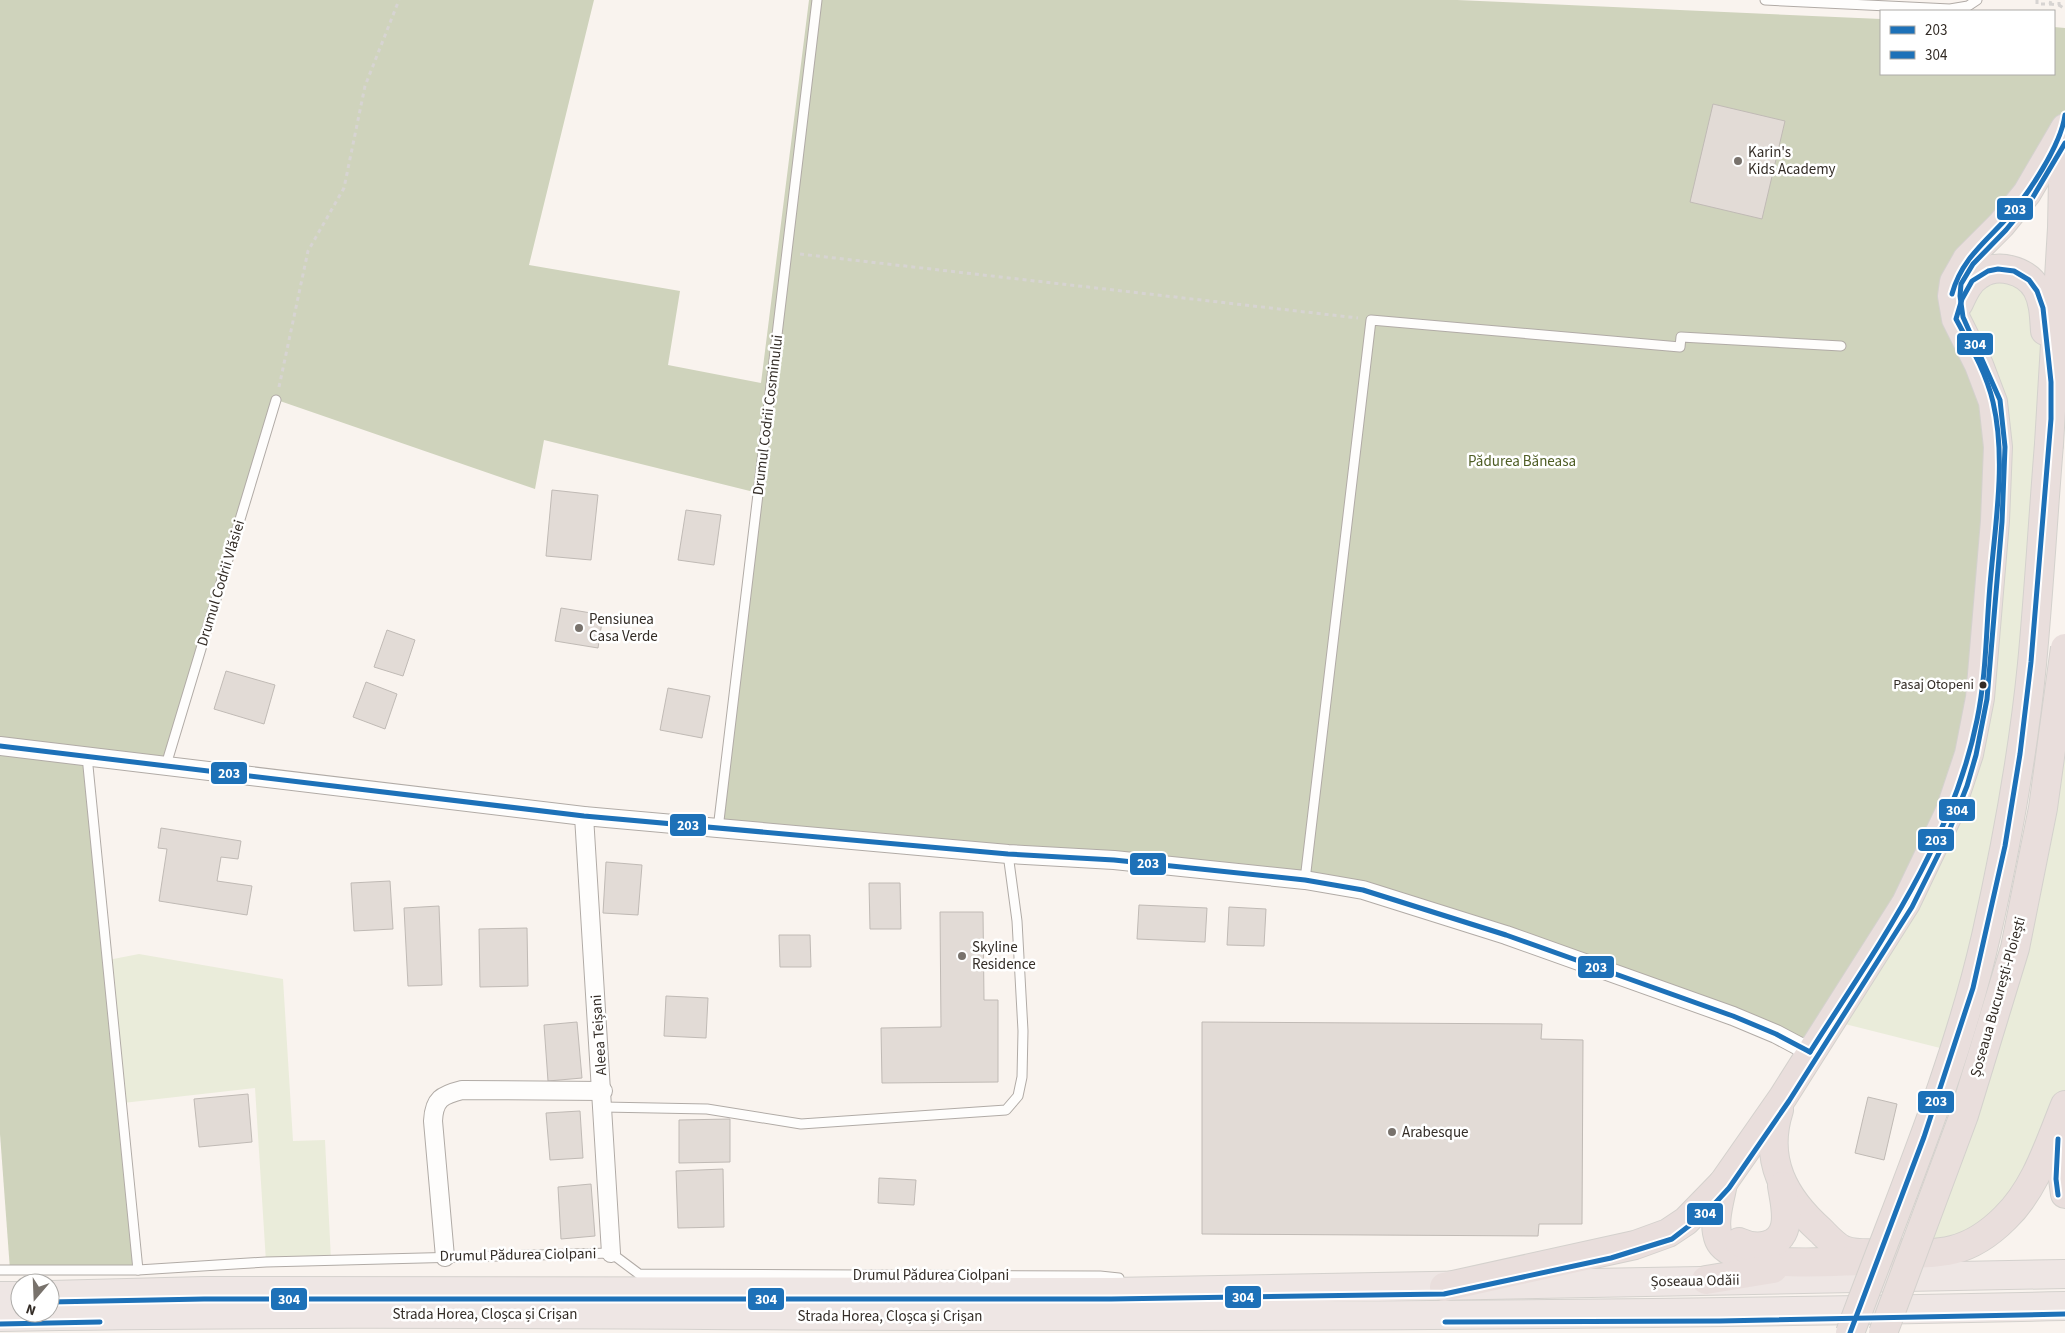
<svg xmlns="http://www.w3.org/2000/svg" width="2065" height="1333" viewBox="0 0 2065 1333" font-family="'Source Sans 3',sans-serif">
  <rect width="100%" height="100%" fill="#f9f3ee"/>
  <g fill="#eaecda">
    <polygon points="2003,269 2043,309 2032,666 1952,1051 1841,1023 1959,305"/>
    <polygon points="2065,648 2065,1105 2004,1219 1914,1254 1991,1032"/>
    <polygon points="139,954 283,979 293,1141 325,1140 331,1260 266,1262 255,1088 123,1103 108,960"/>
  </g>
  <g fill="#cfd3bc">
    <polygon points="0,0 594,0 529,265 680,291 668,365 761,383 809,0 1457,0 1881,19 1881,74 2054,74 2054,27 2065,28 2065,115 1954,282 1993,402 1960,783 1810,1052 1363,890 718,829 758,493 544,440 535,489 277,400 166,765 0,746"/>
    <polygon points="0,755 88,763 138,1270 10,1270 0,1134"/>
  </g>
  <g fill="#e2dbd6" stroke="#c0bab5">
    <polygon points="1713,104 1785,121 1762,219 1690,202"/>
    <polygon points="552,490 598,495 591,560 546,556"/>
    <polygon points="686,510 721,515 714,565 678,560"/>
    <polygon points="561,608 603,615 598,648 555,641"/>
    <polygon points="387,630 415,640 403,676 374,667"/>
    <polygon points="226,671 275,685 264,724 214,709"/>
    <polygon points="366,682 397,694 385,729 353,717"/>
    <polygon points="668,688 710,696 702,738 660,730"/>
    <polygon points="161,828 241,841 238,859 221,857 217,881 252,886 247,915 159,901 167,849 158,848"/>
    <polygon points="606,862 642,865 638,915 603,913"/>
    <polygon points="390,881 393,929 354,931 351,883"/>
    <polygon points="869,883 900,883 901,929 870,929"/>
    <polygon points="1139,905 1207,908 1205,942 1137,939"/>
    <polygon points="439,906 442,985 408,986 404,908"/>
    <polygon points="1229,907 1266,909 1264,946 1227,945"/>
    <polygon points="940,912 983,912 984,1000 998,1000 998,1082 882,1083 881,1028 941,1027"/>
    <polygon points="527,928 528,986 480,987 479,929"/>
    <polygon points="779,935 810,935 811,967 780,967"/>
    <polygon points="666,996 708,998 706,1038 664,1036"/>
    <polygon points="577,1022 582,1078 548,1081 544,1025"/>
    <polygon points="1202,1022 1542,1024 1541,1039 1583,1040 1582,1224 1539,1224 1538,1236 1202,1234"/>
    <polygon points="248,1094 252,1142 199,1147 194,1099"/>
    <polygon points="1868,1097 1897,1104 1884,1160 1855,1153"/>
    <polygon points="580,1111 583,1158 550,1160 546,1113"/>
    <polygon points="730,1119 730,1162 679,1163 679,1120"/>
    <polygon points="723,1169 724,1227 678,1228 676,1171"/>
    <polygon points="879,1178 916,1180 914,1205 878,1203"/>
    <polygon points="591,1184 595,1236 561,1239 558,1187"/>
  </g>
  <g fill="none" stroke-linecap="round" stroke-linejoin="round">
    <defs>
      <g id="service">
        <polyline points="1765,0 1950,9 1968,6 1977,0"/>
        <polyline points="87,756 138,1270"/>
        <polyline points="166,765 276,400"/>
        <polyline points="718,829 817,0"/>
        <polyline points="1305,880 1371,320 1680,347 1681,337 1841,346"/>
        <polyline points="603,1107 707,1109 801,1124 1006,1110 1018,1096 1022,1077 1023,1031 1017,921 1008,854"/>
        <polyline points="0,1270 138,1270 266,1262 611,1253 639,1274 1100,1276 1119,1278"/>
      </g>
      <g id="minor">
        <polyline points="0,746 584,816 1008,854 1114,860 1305,880 1363,890 1506,935 1733,1016 1776,1034 1810,1052"/>
        <polyline points="584,816 611,1253"/>
        <path d="M 445,1257 L 433,1121 C 434,1099 442,1095 462,1090 L 603,1091"/>
      </g>
      <g id="primary">
        <polyline points="50,1295 204,1291 1111,1292 2065,1274"/>
        <polyline points="0,1296 20,1296"/>
        <path d="M 0,1317 C 370,1310 740,1317 1110,1316 C 1429,1316 1747,1313 2065,1306"/>
      </g>
      <g id="trunk">
        <path d="M 1959,303 C 1964,292 1969,281 1979,275 C 1997,262 2026,270 2037,289 C 2044,302 2044,317 2045,331"/>
        <polyline points="2049,444 2062,228 2064,130"/>
        <path d="M 1779,1110 C 1763,1160 1784,1198 1821,1231 C 1827,1237 1836,1247 1844,1250 C 1856,1255 1873,1253 1886,1253 C 1937,1254 1966,1257 2005,1218 C 2036,1188 2049,1144 2065,1105"/>
        <polyline points="2065,1139 2063,1179 2065,1194"/>
        <path d="M 1723,1183 C 1720,1201 1712,1223 1719,1240 C 1732,1271 1834,1261 1863,1261"/>
        <path d="M 1739,1242 C 1756,1250 1780,1248 1785,1226 C 1788,1214 1784,1199 1782,1186"/>
        <polyline points="1706,1280 1773,1269"/>
        <polyline points="1444,1287 1635,1245 1668,1233 1686,1221 1723,1183 1783,1097 1906,903 1950,811 1969,754 1980,698 1995,521 1998,447 1993,402 1979,365 1956,319 1952,296 1954,282 1967,259 2001,225 2027,193 2065,128"/>
      </g>
    </defs>
    <use href="#service" stroke="#b1aba6" stroke-width="11"/>
    <use href="#minor" stroke="#b1aba6" stroke-width="20"/>
    <use href="#primary" stroke="#d4d1cd" stroke-width="30"/>
    <use href="#trunk" stroke="#d4d1cd" stroke-width="30"/>
    <g stroke="#d7d4d2" stroke-width="3" stroke-dasharray="4 4" stroke-linecap="butt">
      <polyline points="2037,0 2037,4 2050,4 2051,0"/>
      <polyline points="2050,4 2059,5 2059,0"/>
      <polyline points="2059,5 2065,9"/>
      <polyline points="800,254 1358,318"/>
      <polyline points="279,387 308,251 344,188 365,86 399,0"/>
    </g>
    <use href="#service" stroke="#fefdfc" stroke-width="9"/>
    <use href="#minor" stroke="#fefdfc" stroke-width="18"/>
    <use href="#primary" stroke="#eee6e4" stroke-width="28"/>
    <use href="#trunk" stroke="#e9dedc" stroke-width="28"/>
    <defs>
      <g id="trunk-bridge">
        <path d="M 1850,1333 C 1898,1202 1955,1072 1986,936 C 2006,847 2023,755 2032,664 C 2039,591 2043,517 2049,444"/>
        <polyline points="1883,1333 1964,1115 2015,948 2043,808 2065,648"/>
      </g>
    </defs>
    <use href="#trunk-bridge" stroke="#d4d1cd" stroke-width="30" stroke-linecap="butt"/>
    <use href="#trunk-bridge" stroke="#e9dedc" stroke-width="28"/>
    <defs>
      <g id="bus-1">
        <path d="M 1952,294 C 1961,260 1985,242 2007,218 C 2028,195 2061,145 2065,115"/>
        <polyline points="0,746 584,816 1008,854 1114,860 1305,880 1363,890 1506,935 1733,1016 1776,1034 1810,1052"/>
        <path d="M 1810,1052 C 1877,947 1952,844 1977,720 C 1987,672 1986,623 1991,574 C 1996,518 2006,458 1993,402 C 1986,372 1970,345 1956,319 L 1962,299 L 1972,281 L 1988,271 L 1998,269 L 2014,271 L 2029,280 L 2037,291 L 2043,308 L 2051,382 L 2051,419 L 2031,662 L 2020,754 L 2005,846 L 1973,988 L 1924,1137 L 1850,1333"/>
      </g>
      <g id="bus-2">
        <polyline points="2058,1139 2056,1179 2058,1195"/>
        <polyline points="50,1302 204,1299 1111,1299 1444,1294 1611,1258 1672,1239 1707,1212 1729,1188 1789,1101 1912,907 1945,841 1967,786 1976,755 1987,699 2002,522 2005,447 2000,400 1963,317 1960,296 1961,284 1973,264 2006,230 2033,197 2065,143"/>
        <polyline points="1445,1322 1720,1321 2065,1314"/>
        <polyline points="0,1324 100,1322"/>
      </g>
    </defs>
    <use href="#bus-1" stroke="#fff" stroke-width="9"/>
    <use href="#bus-2" stroke="#fff" stroke-width="9"/>
    <use href="#bus-1" stroke="#1d71b8" stroke-width="5"/>
    <use href="#bus-2" stroke="#1d71b8" stroke-width="5"/>
  </g>
  <g fill="#78726c" stroke="#fff" stroke-width="2">
    <circle cx="1738" cy="161" r="5"/>
    <circle cx="579" cy="628" r="5"/>
    <circle cx="962" cy="956" r="5"/>
    <circle cx="1392" cy="1132" r="5"/>
  </g>
  <circle fill="#332c26" stroke="#fff" stroke-width="2" cx="1983" cy="685" r="4.5"/>
  <g text-anchor="middle" dominant-baseline="central" stroke-width="5" stroke-linejoin="round" paint-order="stroke">
    <g font-size="14" fill="#332c26" stroke="#fff" text-anchor="end">
      <text x="1974" y="685">Pasaj Otopeni</text>
    </g>
    <g font-size="15" fill="#332c26" stroke="#fff" text-anchor="start">
      <text x="1748" y="152">Karin's<tspan x="1748" dy="17">Kids Academy</tspan></text>
      <text x="589" y="619">Pensiunea<tspan x="589" dy="17">Casa Verde</tspan></text>
      <text x="972" y="947">Skyline<tspan x="972" dy="17">Residence</tspan></text>
      <text x="1402" y="1132">Arabesque</text>
    </g>
    <g font-size="15" fill="#332c26" stroke="#fff">
      <text transform="translate(768 415) rotate(-83)">Drumul Codrii Cosminului</text>
      <text transform="translate(221 583) rotate(-73)">Drumul Codrii Vlăsiei</text>
      <text transform="translate(1998 997) rotate(-74)">Șoseaua București-Ploiești</text>
      <text transform="translate(599 1035) rotate(-94)">Aleea Teișani</text>
      <text transform="translate(518 1255) rotate(-1)">Drumul Pădurea Ciolpani</text>
      <text x="931" y="1275">Drumul Pădurea Ciolpani</text>
      <text transform="translate(1695 1281) rotate(-1)">Șoseaua Odăii</text>
      <text x="485" y="1314">Strada Horea, Cloșca și Crișan</text>
      <text x="890" y="1316">Strada Horea, Cloșca și Crișan</text>
    </g>
    <g font-size="15" fill="#4e5d24" stroke="#fff">
      <text x="1522" y="461">Pădurea Băneasa</text>
    </g>
  </g>
  <g stroke="#fff" stroke-width="2">
    <rect x="1996" y="197" width="38" height="24" rx="5" fill="#1d71b8"/>
    <rect x="1956" y="332" width="38" height="24" rx="5" fill="#1d71b8"/>
    <rect x="210" y="761" width="38" height="24" rx="5" fill="#1d71b8"/>
    <rect x="1938" y="798" width="38" height="24" rx="5" fill="#1d71b8"/>
    <rect x="669" y="813" width="38" height="24" rx="5" fill="#1d71b8"/>
    <rect x="1917" y="828" width="38" height="24" rx="5" fill="#1d71b8"/>
    <rect x="1129" y="852" width="38" height="24" rx="5" fill="#1d71b8"/>
    <rect x="1577" y="955" width="38" height="24" rx="5" fill="#1d71b8"/>
    <rect x="1917" y="1090" width="38" height="24" rx="5" fill="#1d71b8"/>
    <rect x="1686" y="1202" width="38" height="24" rx="5" fill="#1d71b8"/>
    <rect x="1224" y="1285" width="38" height="24" rx="5" fill="#1d71b8"/>
    <rect x="270" y="1287" width="38" height="24" rx="5" fill="#1d71b8"/>
    <rect x="747" y="1287" width="38" height="24" rx="5" fill="#1d71b8"/>
  </g>
  <g font-size="14" text-anchor="middle" font-weight="bold" fill="#fff">
    <text x="2015" y="214">203</text>
    <text x="1975" y="349">304</text>
    <text x="229" y="778">203</text>
    <text x="1957" y="815">304</text>
    <text x="688" y="830">203</text>
    <text x="1936" y="845">203</text>
    <text x="1148" y="868">203</text>
    <text x="1596" y="972">203</text>
    <text x="1936" y="1106">203</text>
    <text x="1705" y="1218">304</text>
    <text x="1243" y="1302">304</text>
    <text x="289" y="1304">304</text>
    <text x="766" y="1304">304</text>
  </g>
  <rect x="1880" y="10" width="175" height="65" fill="#ffffff" stroke="#adaba8"/>
  <rect x="1890" y="26" width="25" height="8" fill="#1d71b8" stroke="#adaba8"/>
  <text x="1925" y="35" font-size="15" fill="#332c26">203</text>
  <rect x="1890" y="51" width="25" height="8" fill="#1d71b8" stroke="#adaba8"/>
  <text x="1925" y="60" font-size="15" fill="#332c26">304</text>
  <g transform="translate(35 1298) rotate(199)"><circle r="24" fill="#ffffff" stroke="#adaba8"/>
  <path d="M0-4L9 19L0 12L-9 19Z" fill="#78726c"/>
  <text y="-8" font-size="14" font-weight="bold" text-anchor="middle" fill="#332c26">N</text>
  </g>
</svg>
